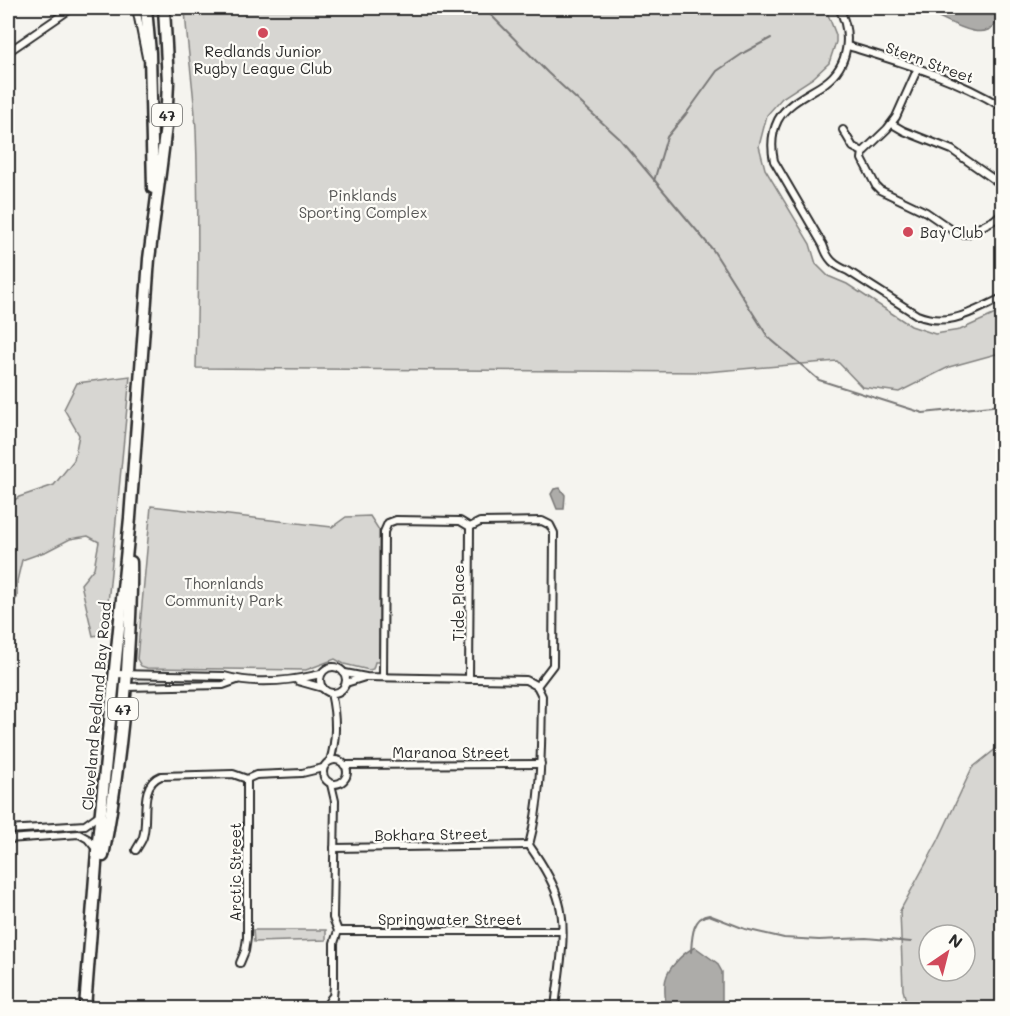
<svg xmlns="http://www.w3.org/2000/svg" width="1010" height="1016" viewBox="0 0 1010 1016" font-family="Mali,sans-serif">
  <rect width="100%" height="100%" fill="#f5f4ef"/>
  <filter id="ink" filterUnits="userSpaceOnUse"><feTurbulence type="fractalNoise" baseFrequency=".0167" numOctaves="2"/><feDisplacementMap in="SourceGraphic" scale="12" xChannelSelector="R" yChannelSelector="G"/><feConvolveMatrix kernelMatrix="1 2 1 2 8 2 1 2 1" color-interpolation-filters="sRGB"/></filter>
  <g filter="url(#ink)">
    <g fill="#d7d6d2" stroke="#81807e" stroke-width="1.5" fill-rule="evenodd">
      <path d="M 185,8 L 822,8 L 827,12 L 836,35 L 836,42 L 829,63 L 813,78 L 782,98 L 767,115 L 759,146 L 765,169 L 810,244 L 816,264 L 828,276 L 847,284 L 911,326 L 935,334 L 960,330 L 1002,311 L 1002,355 L 996,354 L 949,367 L 899,392 L 862,387 L 837,361 L 706,372 L 196,368 C 198,289 199,209 196,130 C 194,89 187,49 185,8 Z"/>
      <polygon points="130,376 105,634 93,636 81,584 94,568 99,542 88,536 70,539 47,551 22,560 17,581 17,598 8,605 8,504 19,497 54,485 74,460 79,435 64,409 77,383"/>
      <polygon points="151,506 332,527 346,517 370,516 379,530 379,662 375,662 373,669 369,670 344,664 335,659 306,670 147,668 141,666 137,659"/>
      <path d="M 1002,744 L 1002,1008 L 908,1008 L 903,990 L 900,911 L 938,841 L 972,768 ZM 929,935 L 965,935 L 965,971 L 929,971 Z"/>
      <polygon points="253,930 326,930 326,940 254,942"/>
    </g>
    <g fill="#adaca9" stroke="#797877" stroke-width="1.5">
      <path d="M 929,8 L 1002,8 C 1002,13 1001,16 998,21 C 984,46 948,20 930,13 Z"/>
      <polygon points="560,488 565,495 564,509 557,509 551,494 554,489"/>
      <path d="M 695,947 L 717,963 L 722,972 L 722,1008 L 666,1008 C 665,988 661,978 676,962 C 682,955 687,951 695,947 Z"/>
    </g>
    <g fill="none" stroke-linecap="round" stroke-linejoin="round">
      <g stroke="#797877" stroke-width="2">
        <polyline points="484,8 548,73 619,138 713,250 768,337 819,380 923,413 1002,405"/>
        <polyline points="654,181 667,137 686,114 717,71 745,52 771,38"/>
        <path d="M 691,952 C 692,938 692,917 709,915 L 745,929 L 784,938 L 819,940 L 866,938 L 911,942"/>
      </g>
      <defs>
        <g id="minor">
          <polyline points="136,8 146,57"/>
          <path d="M 839,8 C 852,33 850,65 825,83 C 809,94 788,102 778,120 C 771,134 771,147 774,161 L 823,245 C 828,260 834,265 848,271 L 917,315 C 949,328 973,311 1002,298"/>
          <path d="M 848,46 C 900,62 956,78 1002,107"/>
          <polyline points="8,52 72,8"/>
          <polyline points="917,70 896,117 887,129 863,152 862,159 876,186 880,190 926,212 958,234 967,234 994,220 1002,213"/>
          <polyline points="892,124 904,131 952,150 1002,185"/>
          <polyline points="843,130 853,147 863,152"/>
          <circle cx="333" cy="680" r="13"/>
          <path d="M 345,673 L 366,677 L 526,680 L 537,686 L 542,696 C 541,745 542,797 529,845 C 541,862 554,882 559,902 C 568,933 558,976 555,1008"/>
          <path d="M 114,674 L 224,676 C 255,685 291,681 321,674"/>
          <polyline points="383,677 384,532 388,523 396,520 460,521 470,527 480,522 542,521 550,525 554,533 553,665 537,686"/>
          <polyline points="469,679 470,527"/>
          <polyline points="298,681 323,688"/>
          <polyline points="346,683 365,677"/>
          <polyline points="125,687 223,685 237,680"/>
          <circle cx="335" cy="772" r="12"/>
          <path d="M 330,761 C 337,739 336,715 331,693"/>
          <polyline points="344,765 541,764"/>
          <polyline points="331,784 335,801 333,918 338,931 334,943 334,986 332,1008"/>
          <polyline points="8,830 85,825 99,815"/>
          <polyline points="8,839 79,834 88,839 97,850"/>
          <polyline points="334,848 529,845"/>
          <path d="M 136,850 C 138,846 142,841 143,837 C 149,818 138,785 161,776 L 233,774 L 247,779 L 256,775 L 302,773 L 323,768"/>
          <polyline points="338,931 562,931"/>
          <polyline points="240,963 245,951 247,938 247,779"/>
          <polyline points="325,1008 331,998"/>
        </g>
        <g id="trunk">
          <polyline points="146,8 150,53 153,188"/>
          <path d="M 103,856 C 115,796 122,734 127,672 C 129,635 132,599 131,562"/>
          <polyline points="85,1008 97,851 130,518 149,259 166,126 168,82 164,8"/>
        </g>
      </defs>
      <use href="#minor" stroke="#2b2b2b" stroke-width="10"/>
      <use href="#trunk" stroke="#2b2b2b" stroke-width="15"/>
      <use href="#minor" stroke="#fdfcf7" stroke-width="6"/>
      <use href="#trunk" stroke="#fdfcf7" stroke-width="10"/>
    </g>
  </g>
  <g fill="#d1495b" stroke="#fdfcf7" stroke-width="2">
    <circle cx="263" cy="33" r="6"/>
    <circle cx="908" cy="232" r="6"/>
  </g>
  <g text-anchor="middle" dominant-baseline="central" stroke-width="4.5" stroke-linejoin="round" paint-order="stroke">
    <g fill="#fdfcf7" stroke="#6a6a68" stroke-width="1.5">
      <rect x="152" y="104" width="30" height="22" rx="4.5"/>
      <rect x="108" y="698" width="30" height="22" rx="4.5"/>
    </g>
    <g font-size="14" font-weight="bold" fill="#2b2b2b">
      <text x="167" y="115">47</text>
      <text x="123" y="709">47</text>
    </g>
    <g font-size="15" fill="#2b2b2b" stroke="#fdfcf7">
      <text x="263" y="51">Redlands Junior<tspan x="263" dy="17">Rugby League Club</tspan></text>
      <text x="920" y="232" text-anchor="start">Bay Club</text>
    </g>
    <g font-size="15" fill="#2b2b2b" stroke="#fdfcf7">
      <text transform="translate(930 62) rotate(20)">Stern Street</text>
      <text transform="translate(458 603) rotate(-90)">Tide Place</text>
      <text transform="translate(96 706) rotate(-85)">Cleveland Redland Bay Road</text>
      <text x="451" y="752">Maranoa Street</text>
      <text transform="translate(431 834) rotate(-1)">Bokhara Street</text>
      <text transform="translate(235 872) rotate(-90)">Arctic Street</text>
      <text x="450" y="919">Springwater Street</text>
    </g>
    <g font-size="15" fill="#565655" stroke="#fdfcf7">
      <text x="363" y="195">Pinklands<tspan x="363" dy="17">Sporting Complex</tspan></text>
      <text x="224" y="583">Thornlands<tspan x="224" dy="17">Community Park</tspan></text>
    </g>
  </g>
  <rect width="1010" height="1016" fill="none" stroke="#fdfcf7" stroke-width="30"/>
  <rect x="15" y="15" width="980" height="986" fill="none" stroke="#2b2b2b" stroke-width="2" filter="url(#ink)"/>
  <g transform="translate(947 953) rotate(35)"><circle r="28" fill="#fdfcf7" stroke="#a9a8a5" stroke-width="1.5"/>
  <path d="M0-4.5L10 22L0 15L-10 22Z" fill="#d1495b"/>
  <text y="-9" font-size="16" font-weight="bold" text-anchor="middle" fill="#2b2b2b">N</text>
  </g>
</svg>
